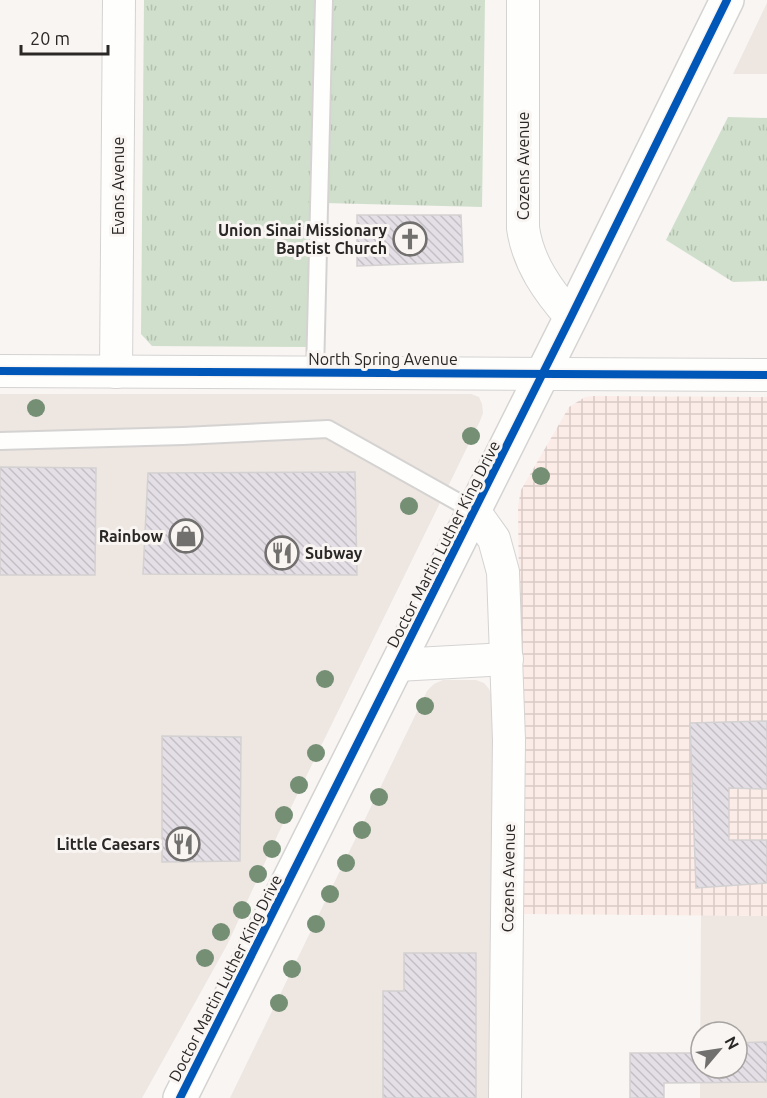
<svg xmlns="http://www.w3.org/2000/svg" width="767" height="1098" viewBox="0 0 767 1098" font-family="Ubuntu,sans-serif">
  <defs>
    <pattern id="industrial-grid" width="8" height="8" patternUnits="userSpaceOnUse" patternTransform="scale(1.5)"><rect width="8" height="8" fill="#fcece7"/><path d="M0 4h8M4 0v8" fill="none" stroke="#d8cac6"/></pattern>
    <pattern id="grass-tufts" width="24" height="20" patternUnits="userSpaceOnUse" patternTransform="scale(1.5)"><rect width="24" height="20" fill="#d0dfcc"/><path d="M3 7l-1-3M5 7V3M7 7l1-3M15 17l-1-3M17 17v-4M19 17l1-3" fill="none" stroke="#b3bfaf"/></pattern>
    <pattern id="building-back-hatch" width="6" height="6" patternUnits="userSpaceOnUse" patternTransform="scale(1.5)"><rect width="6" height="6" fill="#e4dfe6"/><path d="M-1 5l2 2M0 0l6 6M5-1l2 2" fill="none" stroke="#c4bfc5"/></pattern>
  </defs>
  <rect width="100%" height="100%" fill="#f8f5f3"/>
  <g fill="#ede6e1" fill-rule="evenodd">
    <polygon points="767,3 767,74 733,74"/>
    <polygon points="0,394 471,394 479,397 482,404 483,413 480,421 278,834 227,945 142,1098 0,1098"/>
    <polygon points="443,680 476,680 484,683 489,689 493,701 489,1098 230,1098 427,691 434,684"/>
    <path d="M 701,915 L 767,916 L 767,1098 L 700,1098 ZM 701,1032 L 737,1032 L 737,1068 L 701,1068 Z"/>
  </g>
  <polygon fill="url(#industrial-grid)" points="594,396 767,397 767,916 523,914 518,506 521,490 569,407 585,397"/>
  <g fill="url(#grass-tufts)">
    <polygon points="144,0 319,0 311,347 152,346 141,334"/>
    <polygon points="329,0 485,0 482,207 324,203"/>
    <polygon points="728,117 767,118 767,281 733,282 666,240"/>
  </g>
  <g fill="url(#building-back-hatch)" stroke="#d3d1d1" stroke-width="1.5">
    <polygon points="357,215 461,215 463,262 357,266"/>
    <polygon points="0,467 96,468 95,575 0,575"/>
    <polygon points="355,472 357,575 143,574 148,473"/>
    <polygon points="767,721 767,789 729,788 729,840 767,840 767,883 696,888 690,723"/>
    <polygon points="162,736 241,737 240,861 162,862"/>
    <polygon points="404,953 476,953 476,1098 383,1098 383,991 404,991"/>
    <polygon points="767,1042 767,1082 664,1083 664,1098 630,1098 630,1053 698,1053 699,1043 701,1043 701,1068 737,1068 737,1043"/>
  </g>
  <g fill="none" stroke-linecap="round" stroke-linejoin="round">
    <defs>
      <g id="service">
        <polyline points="315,373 324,0"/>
        <polyline points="0,441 183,436 328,429 474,511"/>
      </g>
      <g id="minor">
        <path d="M 523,0 L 523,228 C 528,263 548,291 571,317"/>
        <polyline points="0,371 767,375"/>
        <polyline points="116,372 119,0"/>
        <polyline points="474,511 494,539 503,572 509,740 505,1098"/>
        <polyline points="397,665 507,659"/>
      </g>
      <polyline id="secondary" points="180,1098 571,317 727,0"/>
    </defs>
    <use href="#service" stroke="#d5d3d2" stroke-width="20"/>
    <use href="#minor" stroke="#d5d3d2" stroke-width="34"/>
    <use href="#secondary" stroke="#d5d3d2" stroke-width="36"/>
    <use href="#service" stroke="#fefefd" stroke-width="16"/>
    <use href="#minor" stroke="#fefefd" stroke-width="32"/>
    <use href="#secondary" stroke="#fefefd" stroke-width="33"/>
    <defs>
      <g id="cycleway">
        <polyline points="0,371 767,375"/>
        <polyline points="180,1098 571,317 727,0"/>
      </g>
    </defs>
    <use href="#cycleway" stroke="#f9f5f2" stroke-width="11"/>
    <use href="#cycleway" stroke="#0057b8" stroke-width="8"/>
  </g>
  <g fill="#758f74">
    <circle cx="36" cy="408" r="9"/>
    <circle cx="471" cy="436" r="9"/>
    <circle cx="541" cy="476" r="9"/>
    <circle cx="409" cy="506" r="9"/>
    <circle cx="325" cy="679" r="9"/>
    <circle cx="425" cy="706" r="9"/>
    <circle cx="316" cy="753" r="9"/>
    <circle cx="299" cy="785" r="9"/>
    <circle cx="379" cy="797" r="9"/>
    <circle cx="284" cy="815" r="9"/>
    <circle cx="362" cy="830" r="9"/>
    <circle cx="272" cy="849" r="9"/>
    <circle cx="346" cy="863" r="9"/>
    <circle cx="258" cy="874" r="9"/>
    <circle cx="330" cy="894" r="9"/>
    <circle cx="242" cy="910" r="9"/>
    <circle cx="316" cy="924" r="9"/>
    <circle cx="221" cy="932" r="9"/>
    <circle cx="205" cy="958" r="9"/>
    <circle cx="292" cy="969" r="9"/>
    <circle cx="279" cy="1003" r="9"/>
  </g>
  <defs>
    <symbol id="church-ring" viewBox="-11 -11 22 22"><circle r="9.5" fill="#f9f5f2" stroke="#72706e" stroke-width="1.5"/><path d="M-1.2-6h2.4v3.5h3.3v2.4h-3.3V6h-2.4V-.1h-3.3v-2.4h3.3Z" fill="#72706e"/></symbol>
    <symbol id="shop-ring" viewBox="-11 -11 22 22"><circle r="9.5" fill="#f9f5f2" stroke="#72706e" stroke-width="1.5"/><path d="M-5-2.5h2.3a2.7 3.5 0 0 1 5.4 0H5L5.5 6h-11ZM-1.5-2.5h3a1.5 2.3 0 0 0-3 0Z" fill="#72706e"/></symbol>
    <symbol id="restaurant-ring" viewBox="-11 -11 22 22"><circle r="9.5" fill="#f9f5f2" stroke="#72706e" stroke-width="1.5"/><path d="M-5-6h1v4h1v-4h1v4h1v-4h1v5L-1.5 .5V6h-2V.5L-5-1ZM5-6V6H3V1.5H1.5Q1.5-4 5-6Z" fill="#72706e"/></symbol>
  </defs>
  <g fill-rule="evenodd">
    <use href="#church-ring" x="391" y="220" width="38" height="38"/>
    <use href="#shop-ring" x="167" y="517" width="38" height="38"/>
    <use href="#restaurant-ring" x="263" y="534" width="38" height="38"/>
    <use href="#restaurant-ring" x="164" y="825" width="38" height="38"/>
  </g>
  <g text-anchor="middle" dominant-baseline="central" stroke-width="6" stroke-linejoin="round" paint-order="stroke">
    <g font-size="16" fill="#2a2827" stroke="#f9f5f2">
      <text transform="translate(523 166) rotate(-90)">Cozens Avenue</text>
      <text transform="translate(118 186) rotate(-90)">Evans Avenue</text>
      <text x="383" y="359">North Spring Avenue</text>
      <text transform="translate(443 544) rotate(-63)">Doctor Martin Luther King Drive</text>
      <text transform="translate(508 878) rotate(-89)">Cozens Avenue</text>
      <text transform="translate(225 978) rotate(-63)">Doctor Martin Luther King Drive</text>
    </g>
    <g font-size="16" font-weight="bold" fill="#2a2827" stroke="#f9f5f2" text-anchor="end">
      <text x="387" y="230">Union Sinai Missionary<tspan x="387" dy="18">Baptist Church</tspan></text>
      <text x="163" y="536">Rainbow</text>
      <text x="305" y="553" text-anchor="start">Subway</text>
      <text x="160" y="844">Little Caesars</text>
    </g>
  </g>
  <g transform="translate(719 1050) rotate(61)"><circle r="28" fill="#f9f5f2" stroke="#a6a3a1" stroke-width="1.5"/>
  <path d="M0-4.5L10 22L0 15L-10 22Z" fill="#72706e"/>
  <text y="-9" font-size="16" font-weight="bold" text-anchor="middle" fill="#2a2827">N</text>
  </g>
  <path d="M21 45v9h87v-9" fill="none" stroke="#2a2827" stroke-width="3"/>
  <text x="30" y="45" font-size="18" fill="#2a2827" stroke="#f9f5f2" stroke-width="4.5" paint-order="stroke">20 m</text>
</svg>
